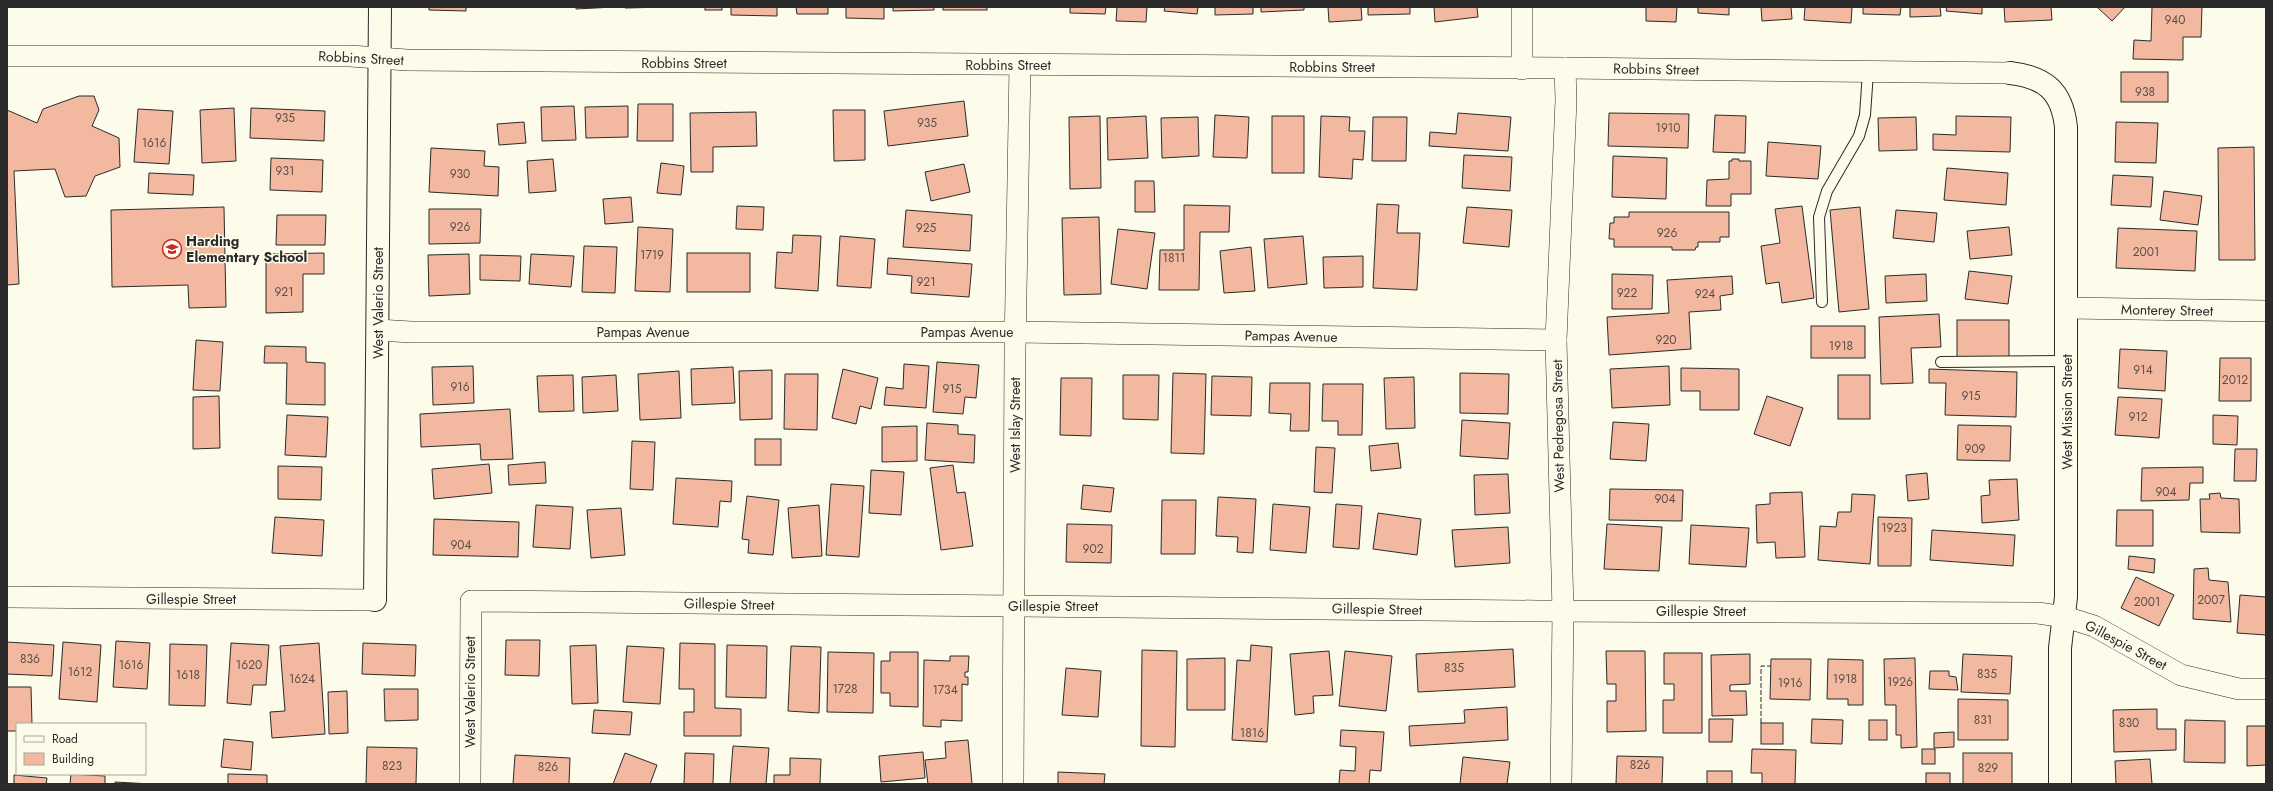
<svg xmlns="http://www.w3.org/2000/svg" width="2273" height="791" viewBox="0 0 2273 791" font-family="Jost,sans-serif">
  <rect width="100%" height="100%" fill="#fdfbea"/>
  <g fill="#f2b8a0" stroke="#2b2b2b">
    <polygon points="429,7 466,7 466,11 429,10"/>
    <polygon points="576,7 614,7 576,9"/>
    <polygon points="625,7 668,7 625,8"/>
    <rect x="705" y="7" width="17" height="3"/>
    <polygon points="731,7 777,7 777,16 731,15"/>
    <polygon points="796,7 828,7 828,14 797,14"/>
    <polygon points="846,7 884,7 884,19 846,18"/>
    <polygon points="893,7 934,7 934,10 893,11"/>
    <rect x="943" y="7" width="44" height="3"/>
    <polygon points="1070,7 1106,7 1105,14 1070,13"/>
    <polygon points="1117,7 1147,7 1146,22 1116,21"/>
    <polygon points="1165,7 1198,7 1197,14 1164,11"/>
    <polygon points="1215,7 1253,7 1253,14 1215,15"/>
    <polygon points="1261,7 1304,7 1304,10 1261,12"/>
    <polygon points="1328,7 1361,7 1362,20 1329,22"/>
    <polygon points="1368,7 1410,7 1410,14 1368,15"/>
    <polygon points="1434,7 1477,7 1478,17 1435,22"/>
    <polygon points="1646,7 1677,7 1676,22 1646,21"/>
    <polygon points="1698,7 1729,7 1729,15 1698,13"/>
    <polygon points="1761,7 1791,7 1792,19 1762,21"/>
    <polygon points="1805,7 1852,7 1851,23 1804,20"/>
    <polygon points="1863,7 1901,7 1900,15 1863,14"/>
    <polygon points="1910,7 1940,7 1941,16 1910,17"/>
    <polygon points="1947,7 1982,7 1982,14 1946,11"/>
    <polygon points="2004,7 2051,7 2052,20 2005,22"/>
    <polygon points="2097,7 2125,7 2112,21"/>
    <polygon points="2152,7 2202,7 2201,37 2183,37 2183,60 2133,59 2134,40 2151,41"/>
    <rect x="2121" y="72" width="47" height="30"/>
    <polygon points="79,96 94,96 99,110 92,126 119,138 120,167 95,176 86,196 65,197 55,169 14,171 19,284 7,285 7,110 37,123 43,109"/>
    <polygon points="964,101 968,136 888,146 884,111"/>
    <polygon points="638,104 673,104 673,141 637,141"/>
    <polygon points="574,106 576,140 542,141 541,107"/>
    <polygon points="628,106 628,137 586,138 585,107"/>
    <polygon points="234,108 236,161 202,163 200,110"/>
    <polygon points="251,108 325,111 324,141 250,138"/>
    <polygon points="138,109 173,111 169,164 134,162"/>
    <polygon points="833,110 865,110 865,160 834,161"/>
    <polygon points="756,112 757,146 713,147 713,172 691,172 690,113"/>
    <polygon points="1458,113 1511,117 1508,151 1429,146 1430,132 1456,134"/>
    <polygon points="1609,113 1689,114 1688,148 1608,146"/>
    <polygon points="1215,115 1249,117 1247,158 1213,157"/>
    <polygon points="1715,115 1746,116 1745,153 1713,152"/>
    <polygon points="1100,116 1101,188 1070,189 1069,117"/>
    <polygon points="1146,116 1148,158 1108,160 1107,118"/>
    <rect x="1272" y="116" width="32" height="57"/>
    <polygon points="1321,116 1350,117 1349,131 1365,131 1363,160 1353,159 1352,179 1319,177"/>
    <polygon points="1956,116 2011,117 2010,152 1933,150 1933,134 1956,135"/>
    <polygon points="1198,117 1199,156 1162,158 1161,118"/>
    <polygon points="1373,117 1407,117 1406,161 1372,161"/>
    <polygon points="1916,117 1917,150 1879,151 1878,118"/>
    <polygon points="524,122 526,143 499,145 497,124"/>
    <polygon points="2116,122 2158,123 2156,163 2115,162"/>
    <polygon points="1768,142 1821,146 1818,179 1766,176"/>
    <polygon points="2254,147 2255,260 2219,260 2218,148"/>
    <polygon points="431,148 485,151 484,166 499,167 498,196 429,192"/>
    <polygon points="1464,155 1512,157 1510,191 1462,188"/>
    <polygon points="1613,156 1667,158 1666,199 1612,197"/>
    <polygon points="271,158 323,160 322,192 270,190"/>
    <polygon points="553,159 556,191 529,193 527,161"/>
    <polygon points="1732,159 1739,159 1739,161 1751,161 1751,194 1731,194 1731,206 1706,206 1707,180 1729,179 1729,161 1732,161"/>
    <polygon points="661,163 684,166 681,195 657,193"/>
    <polygon points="964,164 970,192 931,201 925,172"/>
    <polygon points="1947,168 2008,173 2006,205 1944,200"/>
    <polygon points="149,173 194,175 193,195 148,193"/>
    <polygon points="2113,175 2153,177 2151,207 2111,205"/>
    <polygon points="1135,181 1154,181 1155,212 1135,212"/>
    <polygon points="2164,191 2202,196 2198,225 2160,220"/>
    <polygon points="631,197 633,222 605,224 603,199"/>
    <polygon points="1377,204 1399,205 1397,233 1420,233 1417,290 1373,288"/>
    <polygon points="1184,205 1230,206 1229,232 1200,232 1199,290 1159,290 1160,250 1184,250"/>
    <polygon points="737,206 764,207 763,230 736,229"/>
    <polygon points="1802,206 1814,298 1782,303 1779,282 1766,284 1761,246 1780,243 1775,209"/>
    <polygon points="224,207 226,307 189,308 188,285 112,287 111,210"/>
    <polygon points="1467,207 1512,210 1509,247 1463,243"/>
    <polygon points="1860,207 1869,309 1839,312 1830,210"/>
    <polygon points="429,209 481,209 480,243 429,244"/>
    <polygon points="906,210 972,215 970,251 903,247"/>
    <polygon points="1896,210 1937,213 1934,242 1893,238"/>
    <polygon points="1629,212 1729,212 1729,237 1720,237 1720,242 1698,242 1698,247 1696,247 1695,250 1672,250 1672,247 1614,247 1614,239 1609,239 1610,223 1614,223 1614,217 1629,217"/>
    <polygon points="277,215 326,215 325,245 276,245"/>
    <polygon points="1099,217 1101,294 1064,295 1062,218"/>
    <polygon points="638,227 673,229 670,292 635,291"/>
    <polygon points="2009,227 2012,255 1970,259 1967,231"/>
    <polygon points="2118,228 2197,231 2195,271 2116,268"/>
    <polygon points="1118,229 1155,233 1147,289 1111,284"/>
    <polygon points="793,235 821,236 818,291 775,288 777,252 792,253"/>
    <polygon points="840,236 875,239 871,288 837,286"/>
    <polygon points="1303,236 1307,284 1268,288 1264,239"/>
    <polygon points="584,246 617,247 615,293 582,292"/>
    <polygon points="1251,247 1255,291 1224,293 1220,251"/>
    <polygon points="324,253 324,274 303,274 303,312 266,313 266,254"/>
    <rect x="687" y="253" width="63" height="39"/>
    <polygon points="469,254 470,294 429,296 428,255"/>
    <polygon points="531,254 574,256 571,287 529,284"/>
    <polygon points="480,255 521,256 520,281 480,280"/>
    <polygon points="1363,256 1363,287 1324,288 1323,257"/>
    <polygon points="888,258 972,264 969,297 911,293 912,276 887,274"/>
    <polygon points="1969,271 2012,276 2008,304 1965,299"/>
    <polygon points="1612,274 1653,275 1652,309 1612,309"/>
    <polygon points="1926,274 1927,301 1886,303 1885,276"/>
    <polygon points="1732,276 1733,294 1720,296 1721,310 1689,312 1691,349 1609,355 1607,317 1669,313 1667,280"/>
    <polygon points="1939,314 1941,347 1911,348 1913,383 1881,384 1879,317"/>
    <rect x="1957" y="320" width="52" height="37"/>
    <rect x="1811" y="326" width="54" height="32"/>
    <polygon points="196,340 223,342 220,391 193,390"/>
    <polygon points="265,346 306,347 306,362 325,363 325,405 286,404 287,363 264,363"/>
    <polygon points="2120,349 2167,351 2165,391 2118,388"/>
    <polygon points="2220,358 2251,358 2251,401 2219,401"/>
    <polygon points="937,362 979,365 976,398 965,397 963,414 933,412"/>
    <polygon points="904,364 929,366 926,408 884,405 886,387 903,389"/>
    <polygon points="473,366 474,403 433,405 432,367"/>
    <polygon points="1669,366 1670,405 1612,408 1610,369"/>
    <polygon points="733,367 735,403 692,405 691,369"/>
    <polygon points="1681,368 1739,369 1739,410 1700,410 1700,391 1681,391"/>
    <polygon points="843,369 878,378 871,409 860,406 856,424 832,418"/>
    <polygon points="1929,369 2017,372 2016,417 1945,415 1946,383 1929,383"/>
    <polygon points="772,370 772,419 740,420 739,371"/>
    <polygon points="679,371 681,418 640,420 638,374"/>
    <polygon points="1173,373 1206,374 1204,454 1171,453"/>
    <polygon points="1460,373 1509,374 1508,414 1460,413"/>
    <polygon points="785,374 818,374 817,430 784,429"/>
    <polygon points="573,375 574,411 539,412 537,376"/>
    <polygon points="616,375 618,411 583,413 582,377"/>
    <polygon points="1123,375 1159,375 1158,420 1123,419"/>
    <rect x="1838" y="375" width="32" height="44"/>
    <polygon points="1212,376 1252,377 1251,416 1211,415"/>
    <polygon points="1414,377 1415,428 1386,429 1384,378"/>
    <polygon points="1061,378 1092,378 1091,436 1060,435"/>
    <polygon points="1270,383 1310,383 1309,431 1290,431 1291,414 1269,413"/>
    <polygon points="1323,384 1363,384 1362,435 1338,435 1338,421 1322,421"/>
    <polygon points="219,396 220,448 193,449 193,397"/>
    <polygon points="1767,396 1803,408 1790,446 1754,434"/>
    <polygon points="2118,397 2162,399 2159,438 2115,435"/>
    <polygon points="510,409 513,459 481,460 480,444 421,447 420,414"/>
    <polygon points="287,415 328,417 326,457 285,455"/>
    <polygon points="2213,415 2238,416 2237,445 2213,444"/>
    <polygon points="1462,420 1510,423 1508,459 1460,456"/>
    <polygon points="1613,422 1649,424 1646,461 1610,459"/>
    <polygon points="927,423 958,425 958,434 975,435 974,463 925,460"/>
    <polygon points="1958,425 2011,426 2010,461 1957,460"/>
    <polygon points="917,426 917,461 882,462 882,427"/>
    <rect x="755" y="439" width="26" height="26"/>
    <polygon points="632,441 655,442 653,490 630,489"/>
    <polygon points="1398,443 1401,468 1371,471 1369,446"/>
    <polygon points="1316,447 1335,448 1332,493 1314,492"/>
    <polygon points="2235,449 2257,449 2256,481 2234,481"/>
    <polygon points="545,462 546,483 509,485 508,465"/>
    <polygon points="489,464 492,493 434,499 432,469"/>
    <polygon points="953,465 957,493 965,492 973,546 941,550 930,468"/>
    <polygon points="278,466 322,467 321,500 278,499"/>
    <polygon points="2203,467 2203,483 2190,483 2189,500 2141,501 2142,468"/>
    <polygon points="871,470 904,472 901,515 869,513"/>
    <polygon points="1927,473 1929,499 1908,501 1906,475"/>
    <polygon points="1508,474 1510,513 1475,515 1474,475"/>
    <polygon points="676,478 732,481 731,502 720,501 718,527 673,524"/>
    <polygon points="2017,479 2019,520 1982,523 1981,496 1990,495 1989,480"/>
    <polygon points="831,484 864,486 859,557 826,555"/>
    <polygon points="1083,485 1114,488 1111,512 1081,509"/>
    <polygon points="1610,489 1683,490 1682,521 1609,520"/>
    <polygon points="1802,492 1805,557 1776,558 1775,542 1757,543 1756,505 1770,504 1770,493"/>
    <polygon points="2220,493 2221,498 2239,499 2240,533 2201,532 2200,499 2210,499 2209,494"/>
    <polygon points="1852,494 1875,495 1870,564 1818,560 1820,526 1836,527 1838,512 1851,512"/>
    <polygon points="747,496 779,500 773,555 748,553 749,540 742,539"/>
    <polygon points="1218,497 1256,499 1253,553 1237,552 1238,537 1216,536"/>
    <polygon points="1162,500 1196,500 1195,554 1161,554"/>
    <polygon points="1273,504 1310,507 1306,553 1270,550"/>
    <polygon points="1336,504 1362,506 1359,549 1333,547"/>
    <polygon points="536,505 573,507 570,549 533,547"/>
    <polygon points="819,505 822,556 792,558 788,508"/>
    <polygon points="621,508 625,555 591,558 587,510"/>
    <polygon points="2117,510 2153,510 2153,546 2116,546"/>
    <polygon points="1378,513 1421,519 1417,555 1373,549"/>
    <polygon points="275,517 324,520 322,556 272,553"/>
    <polygon points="1878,517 1912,518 1911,566 1878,566"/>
    <polygon points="434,519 519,522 518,557 433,555"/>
    <polygon points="1067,524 1112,525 1111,563 1066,562"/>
    <polygon points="1607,524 1662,527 1659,571 1604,569"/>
    <polygon points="1691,525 1749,528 1746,567 1689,564"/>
    <polygon points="1508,527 1510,563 1455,567 1452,530"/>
    <polygon points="1932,530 2015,535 2013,566 1930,560"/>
    <polygon points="2129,556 2155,559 2154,573 2128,569"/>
    <polygon points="2208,568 2209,580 2228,582 2231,622 2193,619 2194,569"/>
    <polygon points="2136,577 2174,595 2159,626 2121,608"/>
    <polygon points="2240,595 2266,597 2266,635 2237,633"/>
    <polygon points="506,640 540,640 539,676 505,675"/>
    <polygon points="116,641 150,643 147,689 113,687"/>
    <polygon points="7,642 54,645 52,676 7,674"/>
    <polygon points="63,642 101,645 97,702 59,699"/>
    <polygon points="231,643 269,645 266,685 253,685 251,705 227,703"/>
    <polygon points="319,643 325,734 272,738 270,712 285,711 280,646"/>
    <polygon points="363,643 416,645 415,676 362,674"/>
    <polygon points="680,643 715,644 715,708 741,709 741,736 684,736 684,712 694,712 694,689 679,689"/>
    <polygon points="170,644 207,645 205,706 169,705"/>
    <polygon points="596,645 598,703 572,704 570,646"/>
    <polygon points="727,645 767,646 766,698 726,697"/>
    <polygon points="1251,645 1272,647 1267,742 1232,740 1237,660 1250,661"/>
    <polygon points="627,646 664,648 660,704 623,702"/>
    <polygon points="791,646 821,647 819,713 788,711"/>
    <polygon points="1513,649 1515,687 1418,692 1416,654"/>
    <polygon points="1142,650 1177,651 1175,747 1141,746"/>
    <polygon points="1329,651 1333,695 1313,696 1314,713 1295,715 1290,654"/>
    <polygon points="1345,651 1392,656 1386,711 1339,706"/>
    <polygon points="1606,651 1645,651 1646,731 1607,732 1607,701 1616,701 1616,684 1607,684"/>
    <polygon points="828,652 874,653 873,713 827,712"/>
    <polygon points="890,652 918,652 918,707 890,706 890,693 881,693 881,661 890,661"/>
    <polygon points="1664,653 1702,653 1702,733 1663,733 1663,700 1674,700 1674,684 1664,684"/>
    <polygon points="1750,654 1750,684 1730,685 1730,691 1746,691 1747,715 1712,716 1711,655"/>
    <polygon points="1963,654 2012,656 2010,694 1961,692"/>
    <polygon points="950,656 969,656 968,672 965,672 965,677 968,677 968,685 962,684 962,721 941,720 941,727 923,726 924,660 950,661"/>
    <polygon points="1225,658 1225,710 1187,710 1187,659"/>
    <polygon points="1915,658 1917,747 1901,748 1901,735 1896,735 1896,705 1885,705 1884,659"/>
    <polygon points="1771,659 1811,659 1810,700 1770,699"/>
    <polygon points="1828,659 1863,660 1863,705 1848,705 1848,699 1827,699"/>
    <polygon points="1066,668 1101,671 1098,717 1062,715"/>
    <polygon points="1930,671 1949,671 1949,676 1956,677 1958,690 1929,689"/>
    <polygon points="7,687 31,687 32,724 17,724 17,731 7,731"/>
    <polygon points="384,689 418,689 418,720 385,721"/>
    <polygon points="347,691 348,733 329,734 328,692"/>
    <polygon points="1958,699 2008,700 2008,740 1958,740"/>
    <polygon points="1507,707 1508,740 1410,746 1409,726 1465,723 1464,710"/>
    <polygon points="2157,709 2157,729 2176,729 2176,750 2114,752 2113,710"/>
    <polygon points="594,710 632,712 630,735 592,733"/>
    <polygon points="1709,719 1733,719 1732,742 1709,742"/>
    <polygon points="1812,719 1843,720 1842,744 1811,743"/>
    <rect x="1869" y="720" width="18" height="20"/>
    <polygon points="2185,720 2225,721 2225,763 2184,762"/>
    <rect x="1761" y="723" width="22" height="21"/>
    <polygon points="2247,726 2266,726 2266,765 2247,766"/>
    <polygon points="1341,730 1384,732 1381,771 1370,770 1369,784 1339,784 1340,770 1355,771 1356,747 1340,746"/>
    <polygon points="1954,732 1954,747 1934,748 1934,733"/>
    <polygon points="224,739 253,742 251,770 221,767"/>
    <polygon points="968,740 972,784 928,784 925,760 946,758 945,742"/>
    <polygon points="733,746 769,748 766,784 730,784"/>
    <polygon points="367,747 417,748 416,784 366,784"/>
    <polygon points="1752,749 1796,750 1795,784 1762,784 1762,773 1751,773"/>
    <rect x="1922" y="749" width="13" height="15"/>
    <polygon points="923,752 925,778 881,782 879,756"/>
    <polygon points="625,753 657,765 650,784 613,784"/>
    <polygon points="685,753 714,754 713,784 684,784"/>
    <rect x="1963" y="753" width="49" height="31"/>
    <polygon points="515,755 570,758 569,784 513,784"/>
    <polygon points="1617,756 1663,757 1662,784 1616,784"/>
    <polygon points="1463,757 1510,762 1507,784 1460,784"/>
    <polygon points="790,758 821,759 820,784 774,784 774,775 790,775"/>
    <polygon points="2150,759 2152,784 2116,784 2115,761"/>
    <rect x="1707" y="771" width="25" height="13"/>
    <polygon points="1058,772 1105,774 1104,784 1058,784"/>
    <rect x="1926" y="773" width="24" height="11"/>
    <polygon points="71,774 105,776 105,784 70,784"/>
    <polygon points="228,774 267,775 267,784 228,784"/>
    <polygon points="14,775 47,778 46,784 14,784"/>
    <polygon points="115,782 151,784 115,784"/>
  </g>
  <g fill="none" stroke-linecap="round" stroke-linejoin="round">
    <defs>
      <g id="service">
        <polyline points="1822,302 1819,217 1827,191 1859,136 1865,115 1868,72"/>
        <polyline points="1941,362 2067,361"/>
      </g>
      <g id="minor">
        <polyline points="7,56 350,56 407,60 1565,68 2010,73"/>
        <polyline points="1522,69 1522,7"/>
        <polyline points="2067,308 2266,311"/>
        <polyline points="378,330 411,332 1016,332 1556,340"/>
        <polyline points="7,597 375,600"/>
        <polyline points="470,784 471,601 1539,611 2038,613 2065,617 2094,626 2181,675 2239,689 2266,689"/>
        <polyline points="1013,784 1015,350 1020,65"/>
        <polyline points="1561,784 1563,611 1556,340 1566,100 1565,68"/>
      </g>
      <g id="tertiary">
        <path d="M 2010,73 C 2045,77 2062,91 2066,127 L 2066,597 L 2060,648 L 2060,784"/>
        <polyline points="375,600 380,7"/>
      </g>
    </defs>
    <use href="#service" stroke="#2b2b2b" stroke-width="12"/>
    <use href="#minor" stroke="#2b2b2b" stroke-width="22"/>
    <use href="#tertiary" stroke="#2b2b2b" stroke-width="24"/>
    <use href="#service" stroke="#fdfbea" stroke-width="10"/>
    <use href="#minor" stroke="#fdfbea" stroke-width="21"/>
    <use href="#tertiary" stroke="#fdfbea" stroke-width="22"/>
    <polyline stroke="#2b2b2b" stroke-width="1" stroke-dasharray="5 2" stroke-linecap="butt" points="1761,723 1761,666 1771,666"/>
  </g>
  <defs>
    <symbol id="school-ring" viewBox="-11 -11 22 22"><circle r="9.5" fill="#fdfbea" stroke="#c62828" stroke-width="1.5"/><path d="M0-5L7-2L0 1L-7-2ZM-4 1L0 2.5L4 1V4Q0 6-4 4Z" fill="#c62828"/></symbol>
  </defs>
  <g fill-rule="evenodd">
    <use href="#school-ring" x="161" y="238" width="22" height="22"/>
  </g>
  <g text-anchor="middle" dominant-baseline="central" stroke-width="3" stroke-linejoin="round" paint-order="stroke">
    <g font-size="12" fill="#5d4e48">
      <text x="2175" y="20">940</text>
      <text x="2145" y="92">938</text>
      <text x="285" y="118">935</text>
      <text x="927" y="123">935</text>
      <text x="1668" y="128">1910</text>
      <text x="154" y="143">1616</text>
      <text x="285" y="171">931</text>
      <text x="460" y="174">930</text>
      <text x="460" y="227">926</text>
      <text x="926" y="228">925</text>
      <text x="1667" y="233">926</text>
      <text x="2146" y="252">2001</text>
      <text x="652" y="255">1719</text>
      <text x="1174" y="258">1811</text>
      <text x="926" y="282">921</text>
      <text x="284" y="292">921</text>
      <text x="1627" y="293">922</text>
      <text x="1705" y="294">924</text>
      <text x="1666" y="340">920</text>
      <text x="1841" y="346">1918</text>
      <text x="2143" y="370">914</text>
      <text x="2235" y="380">2012</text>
      <text x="460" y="387">916</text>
      <text x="952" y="389">915</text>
      <text x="1971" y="396">915</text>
      <text x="2138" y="417">912</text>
      <text x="1975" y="449">909</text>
      <text x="2166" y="492">904</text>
      <text x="1665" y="499">904</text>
      <text x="1894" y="528">1923</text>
      <text x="461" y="545">904</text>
      <text x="1093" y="549">902</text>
      <text x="2211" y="600">2007</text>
      <text x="2147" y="602">2001</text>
      <text x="30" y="659">836</text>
      <text x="131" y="665">1616</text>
      <text x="249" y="665">1620</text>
      <text x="1454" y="668">835</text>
      <text x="80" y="672">1612</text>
      <text x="1987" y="674">835</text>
      <text x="188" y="675">1618</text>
      <text x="302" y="679">1624</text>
      <text x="1845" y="679">1918</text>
      <text x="1900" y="682">1926</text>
      <text x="1790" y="683">1916</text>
      <text x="845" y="689">1728</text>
      <text x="945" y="690">1734</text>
      <text x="1983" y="720">831</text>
      <text x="2129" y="723">830</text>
      <text x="1252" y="733">1816</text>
      <text x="1640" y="765">826</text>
      <text x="392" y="766">823</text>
      <text x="548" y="767">826</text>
      <text x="1988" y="768">829</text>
    </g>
    <g font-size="14" fill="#2b2b2b" stroke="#fdfbea">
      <text transform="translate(361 58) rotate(3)">Robbins Street</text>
      <text x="684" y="63">Robbins Street</text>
      <text x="1008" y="65">Robbins Street</text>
      <text x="1332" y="67">Robbins Street</text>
      <text transform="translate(1656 69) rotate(1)">Robbins Street</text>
      <text transform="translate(378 303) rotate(-90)">West Valerio Street</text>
      <text transform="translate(2167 310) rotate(1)">Monterey Street</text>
      <text x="643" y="332">Pampas Avenue</text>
      <text x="967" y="332">Pampas Avenue</text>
      <text transform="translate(1291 336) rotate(1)">Pampas Avenue</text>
      <text transform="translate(2067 412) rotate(-90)">West Mission Street</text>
      <text transform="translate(1015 425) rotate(-90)">West Islay Street</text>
      <text transform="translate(1558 426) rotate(-91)">West Pedregosa Street</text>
      <text x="191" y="599">Gillespie Street</text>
      <text transform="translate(729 604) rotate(1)">Gillespie Street</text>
      <text x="1053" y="606">Gillespie Street</text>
      <text transform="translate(1377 609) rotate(1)">Gillespie Street</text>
      <text x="1701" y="611">Gillespie Street</text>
      <text transform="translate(2126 645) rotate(28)">Gillespie Street</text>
      <text transform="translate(470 692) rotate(-90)">West Valerio Street</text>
    </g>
    <g font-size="14" font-weight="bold" fill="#2b2b2b" stroke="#fdfbea" text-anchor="start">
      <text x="186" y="241">Harding<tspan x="186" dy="16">Elementary School</tspan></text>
    </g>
  </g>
  <rect width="2273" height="791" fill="none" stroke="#2b2b2b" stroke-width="16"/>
  <rect x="16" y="723" width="130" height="52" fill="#fdfbea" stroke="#a9a89e"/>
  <rect x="24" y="736" width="20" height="6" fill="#fdfbea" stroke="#a9a89e"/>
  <text x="52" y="743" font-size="12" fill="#2b2b2b">Road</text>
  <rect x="24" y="753" width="20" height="12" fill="#f2b8a0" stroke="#a9a89e"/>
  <text x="52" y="763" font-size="12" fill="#2b2b2b">Building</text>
</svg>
